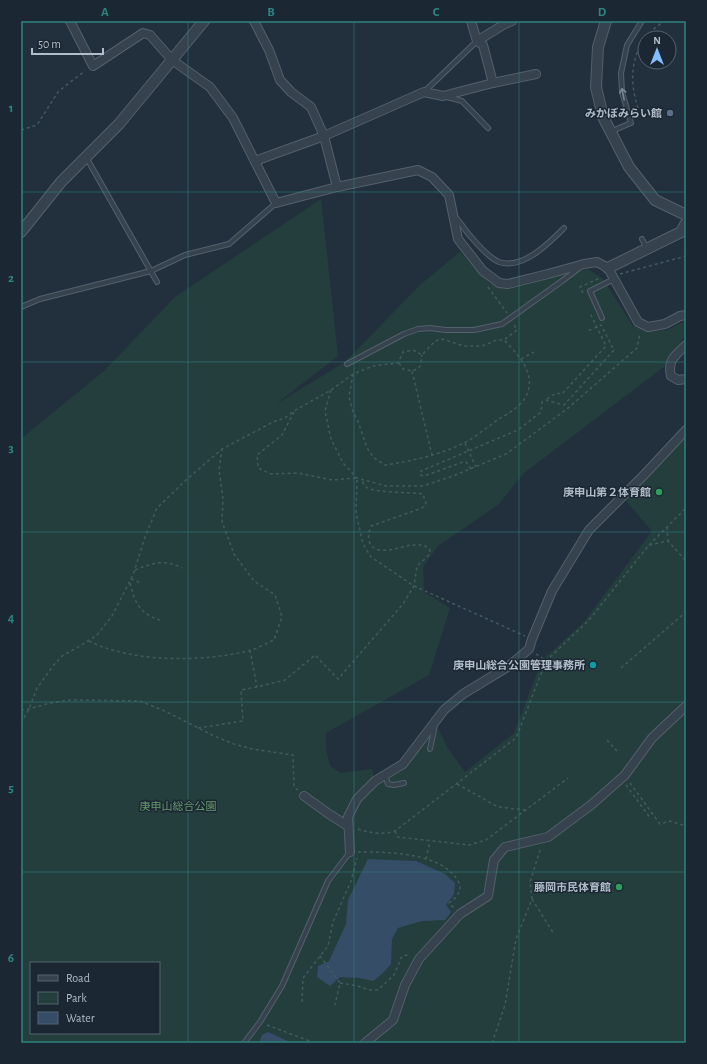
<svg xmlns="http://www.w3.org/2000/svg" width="707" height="1064" viewBox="0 0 707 1064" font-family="'Alegreya Sans','Noto Sans JP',sans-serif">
  <rect width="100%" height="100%" fill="#22303d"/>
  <path fill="#243e3e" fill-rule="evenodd" d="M 321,199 L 338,356 L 276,404 L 345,362 L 421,284 L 460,252 L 490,284 L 511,287 L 588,269 L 603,279 L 633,326 L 656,331 L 667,330 L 686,321 L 686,335 L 672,353 L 665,366 L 524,473 L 499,504 L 438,546 L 423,567 L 424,592 L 450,608 L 429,675 L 326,733 L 326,749 L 330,766 L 341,773 L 372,769 L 374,777 L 403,769 L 437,726 L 447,747 L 465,772 L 514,733 L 542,660 L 584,622 L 652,531 L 626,501 L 686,434 L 686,1043 L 21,1043 L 21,439 L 105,370 L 175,297 ZM 31,963 L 159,963 L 159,1033 L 31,1033 Z"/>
  <g fill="#354d66">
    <polygon points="368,859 416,861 445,874 455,883 454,894 446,905 451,912 445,920 422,921 398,928 392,939 391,964 382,974 373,981 359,978 340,977 330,986 317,977 318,966 329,961 346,924 348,900"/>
    <polygon points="268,1032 292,1043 259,1043 262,1035"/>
  </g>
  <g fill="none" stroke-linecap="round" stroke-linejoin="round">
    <defs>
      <g id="service">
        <polyline points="425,91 477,41"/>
        <polyline points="447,97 462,101 488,128"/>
        <polyline points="612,131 631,123 622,92 621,73 627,45 642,21"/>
        <polyline points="86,157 157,282"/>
        <path d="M 454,216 C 461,222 465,231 472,238 C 479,246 489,258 499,262 C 523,270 549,243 564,228"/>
        <polyline points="642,239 647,249"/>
        <polyline points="21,307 40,299 151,271 185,255 229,244 276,203"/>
        <polyline points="602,318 590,291 614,279"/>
        <polyline points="347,364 404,334 418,329 430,328 445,330 474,330 502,324 562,281 579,268"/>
        <polyline points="430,749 435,725"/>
        <polyline points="385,775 388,784 394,785 404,783"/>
        <polyline points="244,1043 260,1022 282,986 328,881 350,852"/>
      </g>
      <g id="minor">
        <polyline points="70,21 93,66 143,33 150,35 172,60 210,87 233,118 276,203 337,187 418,170 432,177 449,195 458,239 483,271 499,283 508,284 548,274 584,264 597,262 608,268 638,322 648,327 665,324 680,316 686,315"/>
        <polyline points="254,21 269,50 280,80 291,92 311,107 324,136 337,187"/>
        <polyline points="471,21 477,41 483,45 493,83"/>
        <polyline points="477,41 503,25 512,21"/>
        <polyline points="255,161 324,136 424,92 443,96 493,83 536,74"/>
        <path d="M 686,345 C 676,355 667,360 671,376 L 678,380 L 686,379"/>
        <polyline points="304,796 329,814 348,826"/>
        <polyline points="350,852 348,817 357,799 375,781 403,764 444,710 463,694 509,666 529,649 532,639 552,591 589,530 644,475 686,430"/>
        <polyline points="365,1043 393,1020 405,985 419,959 460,914 488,896 494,860 505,847 548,837 591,805 625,775 652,738 686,706"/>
      </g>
      <g id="tertiary">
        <polyline points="606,21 598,47 596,87 603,117 629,167 655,200 686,215"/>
        <polyline points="21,232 61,182 119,124 204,21"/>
        <polyline points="608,268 681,232 686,223"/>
      </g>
    </defs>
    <use href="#service" stroke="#54606b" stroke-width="6"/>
    <use href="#minor" stroke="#54606b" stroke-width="10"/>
    <use href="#tertiary" stroke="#54606b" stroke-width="12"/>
    <g stroke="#425a5b" stroke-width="1.5" stroke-dasharray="3 3" stroke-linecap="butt">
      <polyline points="645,38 656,27 665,21"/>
      <path d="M 638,108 C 630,83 630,60 645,38"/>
      <polyline points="21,130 37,125 58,92 69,83 85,71"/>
      <polyline points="620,274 686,256"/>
      <polyline points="488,287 507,313"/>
      <polyline points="583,293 580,287 600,278"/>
      <polyline points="521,359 534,352"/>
      <polyline points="399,363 403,369 412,371 419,368 421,363 422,355"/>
      <polyline points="412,371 432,455"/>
      <path d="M 353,374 L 349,397 L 353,412 L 358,421 L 367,448 L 374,458 L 385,465 C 412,461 439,455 464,443 C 476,437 487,427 499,419 C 511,412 527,403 529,387 C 532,369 516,352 504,340"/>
      <polyline points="331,390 325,411 331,439 343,463 357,478 386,486 423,486 453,476 506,454 567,409 637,348 640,333"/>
      <polyline points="547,399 556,393 562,394 606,346 591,315 592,314"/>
      <polyline points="294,412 282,435 257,455 258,468 271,474 298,473 332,480 357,478 356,513 363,544 371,557 414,586 525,636"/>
      <polyline points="465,443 476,467"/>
      <polyline points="471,469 466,462 463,462 424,476 420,475 421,471 518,430 541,412 542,402 546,400 564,405 614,350 601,325 588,331"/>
      <polyline points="667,527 668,541"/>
      <polyline points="649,545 686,508"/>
      <path d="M 135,570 C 152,563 166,559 182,568"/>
      <polyline points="131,579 141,583"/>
      <path d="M 130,583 C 135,604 140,614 162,621"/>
      <path d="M 89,641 C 132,663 202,662 248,651 C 257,649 266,643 274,640 L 282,617 L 275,595 L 254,581 L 234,554 L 222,522 L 223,498 L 219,470 L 222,449"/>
      <polyline points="250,650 257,687"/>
      <polyline points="536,654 546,661 589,620 649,545 668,541 686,561"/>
      <polyline points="621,668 686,612"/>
      <polyline points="21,710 29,709 50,703 71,700 140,701 167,712 214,736 234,744 252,749 293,755 294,787 298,790"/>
      <polyline points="21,723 29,709 37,688 53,666 62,656 80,646 97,635 112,616 133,575 145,537 157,508 185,481 222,449 273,422 285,418 294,411 331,390 353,374 373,366 398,363 403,352 413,350 422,355 435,341 442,339 464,346 482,346 497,340 504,340 517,330 513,323"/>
      <path d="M 198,728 L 243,721 L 241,690 L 257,687 L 285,680 L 315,655 L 338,679 L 403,604 L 414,586 L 417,566 L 428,556 L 430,550 L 424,545 C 420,545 416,545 411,545 C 400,547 374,558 369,541 C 368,535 369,532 371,526 L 422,508 L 426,504 L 423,494 C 411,492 373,493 366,487 C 364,485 362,481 361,479"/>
      <polyline points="607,740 617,751"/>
      <polyline points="630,783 660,824 670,821 686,826"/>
      <polyline points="457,784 498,807 526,810"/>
      <polyline points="626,785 651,819"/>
      <path d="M 358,829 C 370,833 383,835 395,831 L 516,738 L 546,661"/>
      <polyline points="395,831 397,837 469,845 486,840 568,778"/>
      <path d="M 358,852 C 388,852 441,852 458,881 C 463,891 457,897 449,903 L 454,908"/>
      <polyline points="426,859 430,841"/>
      <polyline points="532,899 554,934"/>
      <polyline points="320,956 340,983 335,1005"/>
      <polyline points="340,983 358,986 369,990 378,990 394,975 402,956 408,955 410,956"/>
      <polyline points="302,1002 303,978 328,946 333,922 351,881 357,858"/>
      <polyline points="267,1025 315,1043"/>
      <polyline points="492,1043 505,1005 516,939 532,899 530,882 541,847"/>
    </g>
    <use href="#service" stroke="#36424d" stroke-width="4"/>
    <use href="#minor" stroke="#36424d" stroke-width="8"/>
    <use href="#tertiary" stroke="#36424d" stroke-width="10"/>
  </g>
  <defs><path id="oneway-shaft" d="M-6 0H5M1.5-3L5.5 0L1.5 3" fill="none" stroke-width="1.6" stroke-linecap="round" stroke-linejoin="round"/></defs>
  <use stroke="#7a8691" href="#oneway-shaft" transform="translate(623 94) rotate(-101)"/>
  <path fill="none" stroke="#2f8480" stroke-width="1" stroke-opacity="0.55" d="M 188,21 L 188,1043M 354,21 L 354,1043M 519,21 L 519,1043M 21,192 L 686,192M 21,362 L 686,362M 21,532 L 686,532M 21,702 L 686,702M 21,872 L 686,872"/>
  <circle fill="#5c6f8a" stroke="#1b2732" stroke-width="1.5" cx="670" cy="113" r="4"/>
  <g fill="#2e9e5b" stroke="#1b2732" stroke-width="1.5">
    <circle cx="659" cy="492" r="4"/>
    <circle cx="619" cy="887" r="4"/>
  </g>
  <circle fill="#0f9aa8" stroke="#1b2732" stroke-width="1.5" cx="593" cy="665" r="4"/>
  <g text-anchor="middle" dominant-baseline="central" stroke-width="3" stroke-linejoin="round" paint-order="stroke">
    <g font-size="11" font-weight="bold" fill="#b1bdc9" stroke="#1b2732" text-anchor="end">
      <text x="662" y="113">みかぼみらい館</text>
      <text x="651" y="492">庚申山第２体育館</text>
      <text x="585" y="665">庚申山総合公園管理事務所</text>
      <text x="611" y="887">藤岡市民体育館</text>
    </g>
    <g font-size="11" fill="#679b6e" stroke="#1b2732">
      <text x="178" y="806">庚申山総合公園</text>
    </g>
  </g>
  <rect width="707" height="1064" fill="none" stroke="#1b2732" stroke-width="44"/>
  <rect x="30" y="962" width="130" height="72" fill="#1b2732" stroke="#57636e"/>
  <rect x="38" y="975" width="20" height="6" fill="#36424d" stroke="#57636e"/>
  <text x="66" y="982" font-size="12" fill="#b1bdc9">Road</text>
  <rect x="38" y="992" width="20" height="12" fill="#243e3e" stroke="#57636e"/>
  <text x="66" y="1002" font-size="12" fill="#b1bdc9">Park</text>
  <rect x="38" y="1012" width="20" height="12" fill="#354d66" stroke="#57636e"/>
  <text x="66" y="1022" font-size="12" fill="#b1bdc9">Water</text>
  <g transform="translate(657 50)"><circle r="19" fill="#1b2732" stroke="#57636e"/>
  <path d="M0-3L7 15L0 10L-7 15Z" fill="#82bdfd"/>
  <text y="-6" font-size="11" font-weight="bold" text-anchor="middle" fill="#b1bdc9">N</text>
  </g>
  <path d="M32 48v6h71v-6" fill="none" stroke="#b1bdc9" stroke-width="2"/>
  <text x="38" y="48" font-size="12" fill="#b1bdc9" stroke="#1b2732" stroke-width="3" paint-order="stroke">50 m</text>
  <rect x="22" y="22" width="663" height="1020" fill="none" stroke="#2f8480" stroke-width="1.5"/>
  <g font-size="13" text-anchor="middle" font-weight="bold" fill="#2f8480">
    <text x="105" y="16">A</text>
    <text x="271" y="16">B</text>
    <text x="436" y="16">C</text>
    <text x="602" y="16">D</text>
    <text x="11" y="112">1</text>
    <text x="11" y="282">2</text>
    <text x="11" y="452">3</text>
    <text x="11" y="622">4</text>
    <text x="11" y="792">5</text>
    <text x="11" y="962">6</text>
  </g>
</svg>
